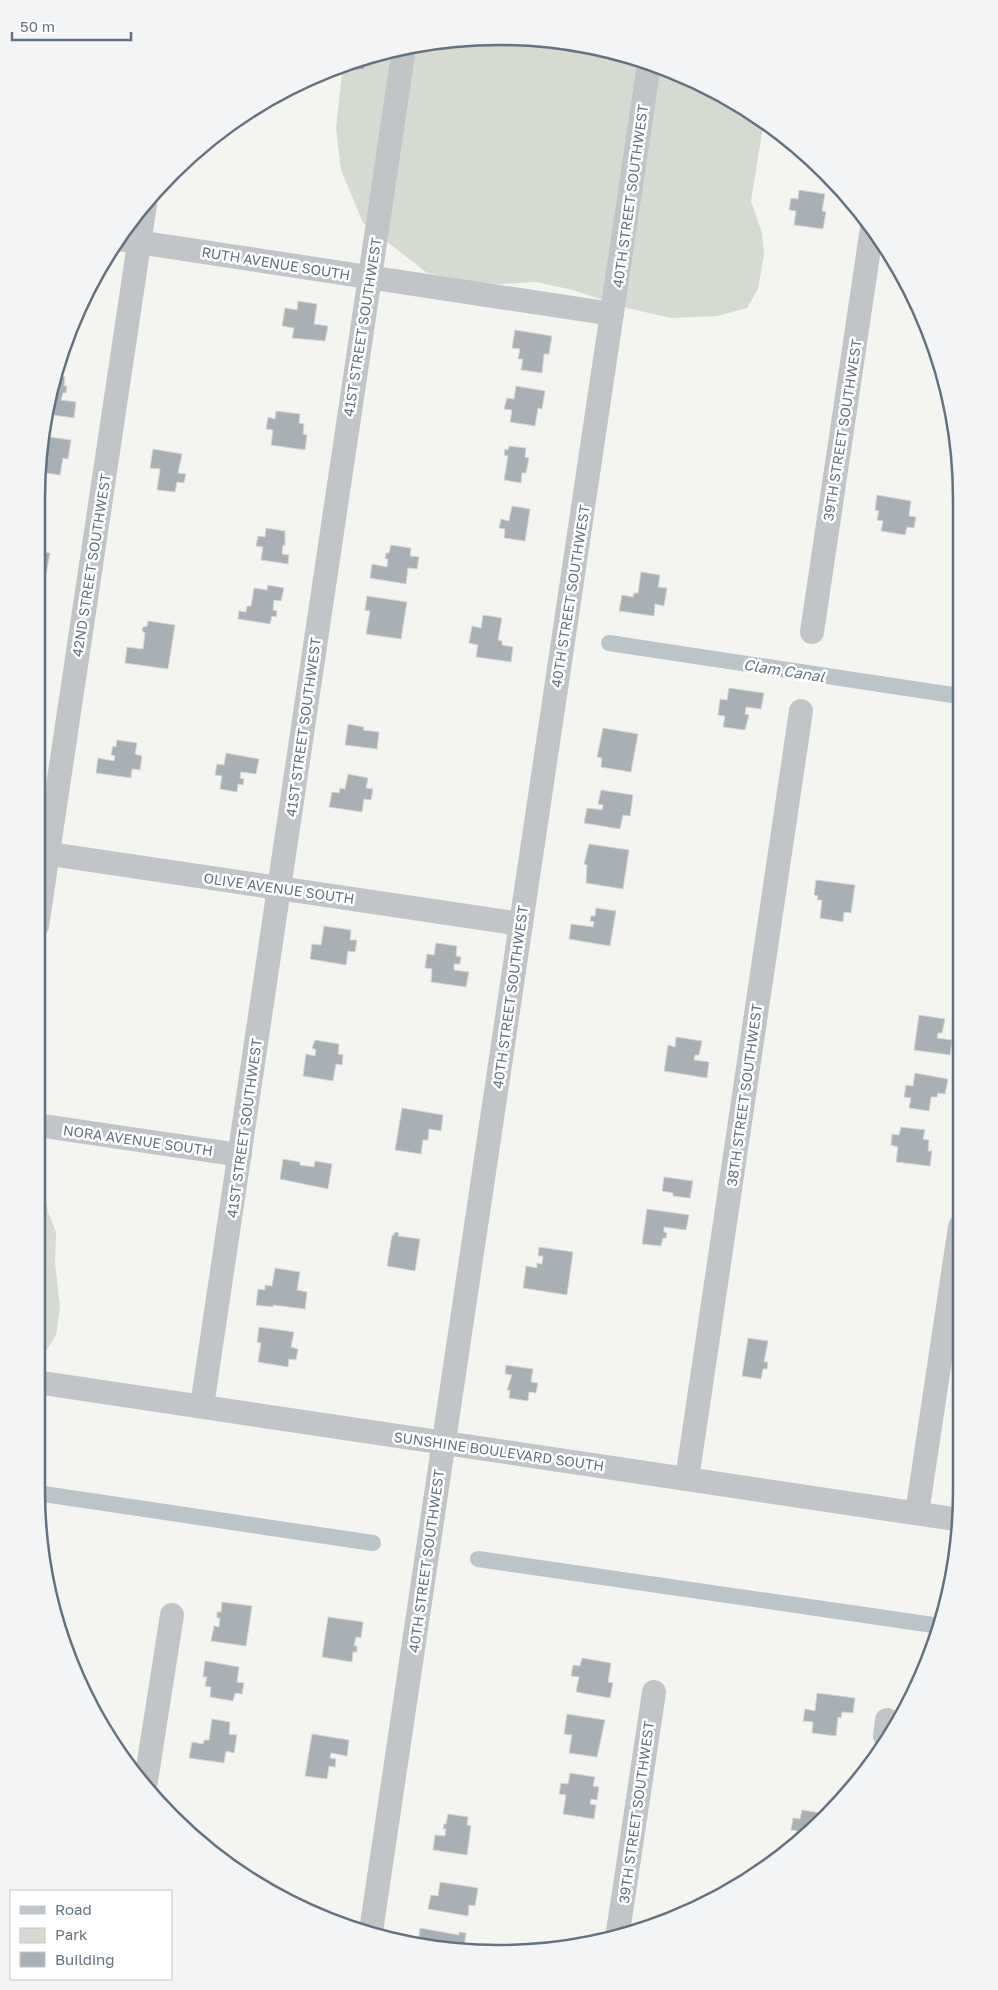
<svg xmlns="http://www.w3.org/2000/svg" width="998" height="1990" viewBox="0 0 998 1990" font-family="'Golos Text',sans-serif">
  <rect width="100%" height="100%" fill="#f4f4f0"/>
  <g fill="#d5dbd1">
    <polygon points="529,37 618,52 703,84 764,121 751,201 762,233 764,254 758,289 747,308 717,316 671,318 627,308 573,290 536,282 502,284 475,283 427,273 363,223 341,170 336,128 343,64 438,40"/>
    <polygon points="37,1169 42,1177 48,1212 56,1232 55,1263 60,1307 56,1335 41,1359 36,1359"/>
  </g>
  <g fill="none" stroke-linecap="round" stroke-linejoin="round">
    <g stroke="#bac4c9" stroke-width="16">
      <polyline points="609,643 959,696"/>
      <polyline points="37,1493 373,1543"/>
      <polyline points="478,1559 940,1626"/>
    </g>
  </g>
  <g fill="#a9b0b5" stroke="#d5d6d3">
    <polygon points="366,57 364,70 338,66 350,61"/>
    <polygon points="799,190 825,194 822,211 826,212 823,229 794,225 796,211 789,210 791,198 798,199"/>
    <polygon points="298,301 317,304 314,324 328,326 325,341 292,338 294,328 282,326 285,308 297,310"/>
    <polygon points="515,330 552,336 549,354 544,354 542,373 521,370 523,359 518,359 520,349 512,348"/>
    <polygon points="54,375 65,377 64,386 67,386 66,393 63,393 61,400 76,402 74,418 46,414"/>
    <polygon points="516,386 545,391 542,409 538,408 535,426 510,422 512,410 504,409 507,398 514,399"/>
    <polygon points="276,411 300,414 299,423 304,424 303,434 307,435 305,450 271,445 273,430 266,429 268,417 275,419"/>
    <polygon points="43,436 71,440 68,459 63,458 60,475 40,472 43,456 40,455"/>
    <polygon points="509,446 526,448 525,457 529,458 526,473 522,473 521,483 504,480 508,456 504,455 505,449 508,450"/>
    <polygon points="153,449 182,454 178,473 186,474 184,483 177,482 175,492 157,490 160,469 150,468"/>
    <polygon points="877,495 911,501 909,516 916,517 914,528 907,527 905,535 881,531 883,521 877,520 879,511 875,510"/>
    <polygon points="512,506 530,509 525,541 504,538 505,529 499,528 501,519 509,521"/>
    <polygon points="266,528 285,531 285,546 283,545 282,554 289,555 288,564 261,560 263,547 256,546 258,536 265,537"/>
    <polygon points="391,545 411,548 410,556 419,557 417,569 408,568 406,584 370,578 372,564 387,567 388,559 385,559 386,553 389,553"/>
    <polygon points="37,552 50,553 46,575 37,573"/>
    <polygon points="641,572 660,575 658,587 667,588 664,606 655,604 654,616 619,611 622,595 633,597 634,593 638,593"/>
    <polygon points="268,585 284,588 281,601 274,600 273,610 277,611 276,617 272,616 270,624 238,619 239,611 246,612 247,606 251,606 254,588 267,590"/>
    <polygon points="367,596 407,602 401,639 366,634 370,611 365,610"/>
    <polygon points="483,615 502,618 498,640 502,641 502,645 513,647 511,662 476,657 478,645 469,643 472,626 481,628"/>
    <polygon points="148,621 175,625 168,669 125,663 127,647 143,649 145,633 142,631 143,627 147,626"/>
    <polygon points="729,688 764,693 761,709 746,707 745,714 749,715 745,730 723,727 725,716 718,715 720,699 727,700"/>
    <polygon points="348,724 364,727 363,730 379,732 377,749 345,745"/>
    <polygon points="603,728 638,734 631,772 601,767 602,758 597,757"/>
    <polygon points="117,740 137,743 135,754 142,756 140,770 132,769 131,778 96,773 98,758 114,761 115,756 111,755 113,746 116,747"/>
    <polygon points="226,753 259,759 256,774 241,772 240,778 244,779 243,785 238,784 237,792 220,789 222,776 215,775 217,764 224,765"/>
    <polygon points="348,774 368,778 366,788 373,789 371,800 364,799 362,812 329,807 332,792 339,793 340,788 345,789"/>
    <polygon points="601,790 633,795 630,816 623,815 620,829 584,823 587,808 602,810 603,805 598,804"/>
    <polygon points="589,844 629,850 623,889 586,883 587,865 584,864"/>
    <polygon points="816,880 855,885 851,913 844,912 843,922 820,918 822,900 817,900 818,896 814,895"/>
    <polygon points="596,908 616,911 610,946 569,939 571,924 593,927 594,922 590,921 591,916 595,916"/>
    <polygon points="324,926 351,930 350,940 357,940 355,952 348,951 346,965 310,959 312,944 321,945"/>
    <polygon points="436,943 457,946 456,956 461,957 460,964 454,964 454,970 469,972 466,987 431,982 432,969 425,968 427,954 434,955"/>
    <polygon points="919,1015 945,1019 942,1033 938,1033 937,1038 952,1040 950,1055 914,1050"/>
    <polygon points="676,1037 702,1041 699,1055 695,1055 694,1060 709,1062 707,1078 664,1071 668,1045 675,1047"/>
    <polygon points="315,1040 339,1044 338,1054 343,1055 342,1065 336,1064 333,1081 303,1076 306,1054 315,1056 316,1050 312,1048"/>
    <polygon points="915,1073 948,1079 945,1094 938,1093 937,1097 931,1097 929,1111 909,1108 911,1098 904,1097 906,1085 913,1086"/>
    <polygon points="402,1108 443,1115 441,1131 429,1129 428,1140 423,1140 421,1154 395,1150"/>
    <polygon points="901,1127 925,1130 923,1139 929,1140 928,1151 932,1151 930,1166 896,1162 898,1147 891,1145 892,1134 899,1135"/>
    <polygon points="283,1159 300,1162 300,1165 314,1167 315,1161 332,1164 328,1189 280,1179"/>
    <polygon points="664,1177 693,1181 690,1198 673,1196 673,1193 662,1191"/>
    <polygon points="647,1209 689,1215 686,1230 664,1227 664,1232 667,1233 666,1238 663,1238 661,1246 642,1244"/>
    <polygon points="395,1232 399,1233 398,1236 420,1239 415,1271 387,1266 392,1235 394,1235"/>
    <polygon points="539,1247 573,1252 567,1295 523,1288 526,1266 537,1268 537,1263 542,1264 543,1256 538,1256"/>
    <polygon points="275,1268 300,1272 297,1290 307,1292 305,1309 273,1305 273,1307 256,1305 258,1289 265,1290 265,1285 272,1286"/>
    <polygon points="259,1327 294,1332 291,1347 298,1349 296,1360 289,1359 288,1367 258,1362 261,1343 257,1342"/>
    <polygon points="748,1338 768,1341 764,1362 768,1362 767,1369 763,1369 761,1379 742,1376"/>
    <polygon points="506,1365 533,1369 531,1382 538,1383 536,1393 529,1392 528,1401 509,1398 510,1390 507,1390 512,1375 505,1374"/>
    <polygon points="222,1602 252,1606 246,1646 211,1641 214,1626 219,1627 220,1618 217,1618 217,1612 221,1612"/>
    <polygon points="328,1617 363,1622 361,1638 356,1637 354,1646 357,1646 357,1652 353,1652 352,1662 322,1657"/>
    <polygon points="582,1658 611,1663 608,1682 613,1683 610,1698 576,1692 579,1677 571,1676 573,1665 580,1666"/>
    <polygon points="205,1661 239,1667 237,1682 244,1683 242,1694 235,1693 233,1701 210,1697 211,1687 205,1686 207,1677 203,1677"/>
    <polygon points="817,1693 855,1698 853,1713 842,1712 841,1718 838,1717 836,1736 812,1733 813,1722 803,1721 805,1709 815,1711"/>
    <polygon points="567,1714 605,1720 597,1757 569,1753 572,1735 564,1734"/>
    <polygon points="212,1719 230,1722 229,1734 237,1735 234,1753 226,1751 224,1763 189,1758 192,1742 203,1744 204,1740 209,1740"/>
    <polygon points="312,1734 349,1740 347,1756 331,1753 330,1758 336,1759 335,1767 329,1766 327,1779 305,1776"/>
    <polygon points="570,1773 595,1777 593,1786 599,1787 597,1800 591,1799 590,1804 596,1805 594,1819 563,1814 566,1795 559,1794 561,1783 568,1784"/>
    <polygon points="802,1810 827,1814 826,1818 797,1839 798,1831 791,1830 793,1818 800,1819"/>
    <polygon points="448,1814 468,1817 467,1825 471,1826 467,1855 433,1850 435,1835 445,1836 446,1829 443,1829 444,1824 446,1824"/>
    <polygon points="440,1882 478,1888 475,1906 469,1905 468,1916 428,1909 431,1895 438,1896"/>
    <polygon points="420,1928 459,1935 459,1932 466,1933 464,1947 418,1944"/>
  </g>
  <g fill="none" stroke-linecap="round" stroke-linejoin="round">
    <g stroke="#c1c5c8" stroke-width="24">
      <polyline points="118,239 612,314"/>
      <polyline points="812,632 872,228"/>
      <polyline points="37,852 521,924"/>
      <polyline points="37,926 145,204"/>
      <polyline points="37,1125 240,1155"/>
      <polyline points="36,1382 961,1520"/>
      <polyline points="202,1406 404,48"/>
      <polyline points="687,1479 801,711"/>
      <polyline points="917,1513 960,1227"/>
      <polyline points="885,1736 887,1720"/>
      <polyline points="145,1787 172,1615"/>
      <polyline points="371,1931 649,64"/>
      <polyline points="618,1932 654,1692"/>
    </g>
  </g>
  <g text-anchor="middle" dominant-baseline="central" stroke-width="5" stroke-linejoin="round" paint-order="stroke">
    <g font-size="14" fill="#637281" stroke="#fff">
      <text transform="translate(630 196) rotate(-82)">40TH STREET SOUTHWEST</text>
      <text transform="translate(276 263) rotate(9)">RUTH AVENUE SOUTH</text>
      <text transform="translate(362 327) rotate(-81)">41ST STREET SOUTHWEST</text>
      <text transform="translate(842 430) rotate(-81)">39TH STREET SOUTHWEST</text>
      <text transform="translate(91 565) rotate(-81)">42ND STREET SOUTHWEST</text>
      <text transform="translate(570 596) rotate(-81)">40TH STREET SOUTHWEST</text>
      <text transform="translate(303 727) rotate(-82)">41ST STREET SOUTHWEST</text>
      <text transform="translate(279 888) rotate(8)">OLIVE AVENUE SOUTH</text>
      <text transform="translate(510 997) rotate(-82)">40TH STREET SOUTHWEST</text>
      <text transform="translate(744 1095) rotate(-82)">38TH STREET SOUTHWEST</text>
      <text transform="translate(244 1128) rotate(-82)">41ST STREET SOUTHWEST</text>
      <text transform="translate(138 1140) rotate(8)">NORA AVENUE SOUTH</text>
      <text transform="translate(499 1451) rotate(8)">SUNSHINE BOULEVARD SOUTH</text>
      <text transform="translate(426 1561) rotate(-82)">40TH STREET SOUTHWEST</text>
      <text transform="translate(636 1812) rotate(-82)">39TH STREET SOUTHWEST</text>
    </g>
    <g font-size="15" font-style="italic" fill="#637a85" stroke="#fff">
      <text transform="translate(784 670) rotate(9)">Clam Canal</text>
    </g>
  </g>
  <path d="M0 0H998V1990H0ZM499 45H499A454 454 0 0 1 953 499V1491A454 454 0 0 1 499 1945H499A454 454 0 0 1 45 1491V499A454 454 0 0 1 499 45Z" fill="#f3f4f5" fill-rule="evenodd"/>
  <path fill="none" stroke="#637281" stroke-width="2.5" d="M499 45H499A454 454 0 0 1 953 499V1491A454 454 0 0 1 499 1945H499A454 454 0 0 1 45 1491V499A454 454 0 0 1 499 45Z"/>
  <rect x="10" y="1890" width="162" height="90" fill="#ffffff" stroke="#c1c7cd"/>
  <rect x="20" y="1906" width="25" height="8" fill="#c1c5c8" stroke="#c1c7cd"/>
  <text x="55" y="1915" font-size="15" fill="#637281">Road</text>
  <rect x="20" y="1928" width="25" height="15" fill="#d5dbd1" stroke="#c1c7cd"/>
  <text x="55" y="1940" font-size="15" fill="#637281">Park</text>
  <rect x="20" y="1952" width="25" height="15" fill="#a9b0b5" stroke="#c1c7cd"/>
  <text x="55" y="1965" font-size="15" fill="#637281">Building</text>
  <path d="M12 32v8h119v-8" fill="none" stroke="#637281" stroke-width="2.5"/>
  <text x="20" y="32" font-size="15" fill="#637281" stroke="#ffffff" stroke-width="4" paint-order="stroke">50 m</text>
</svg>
